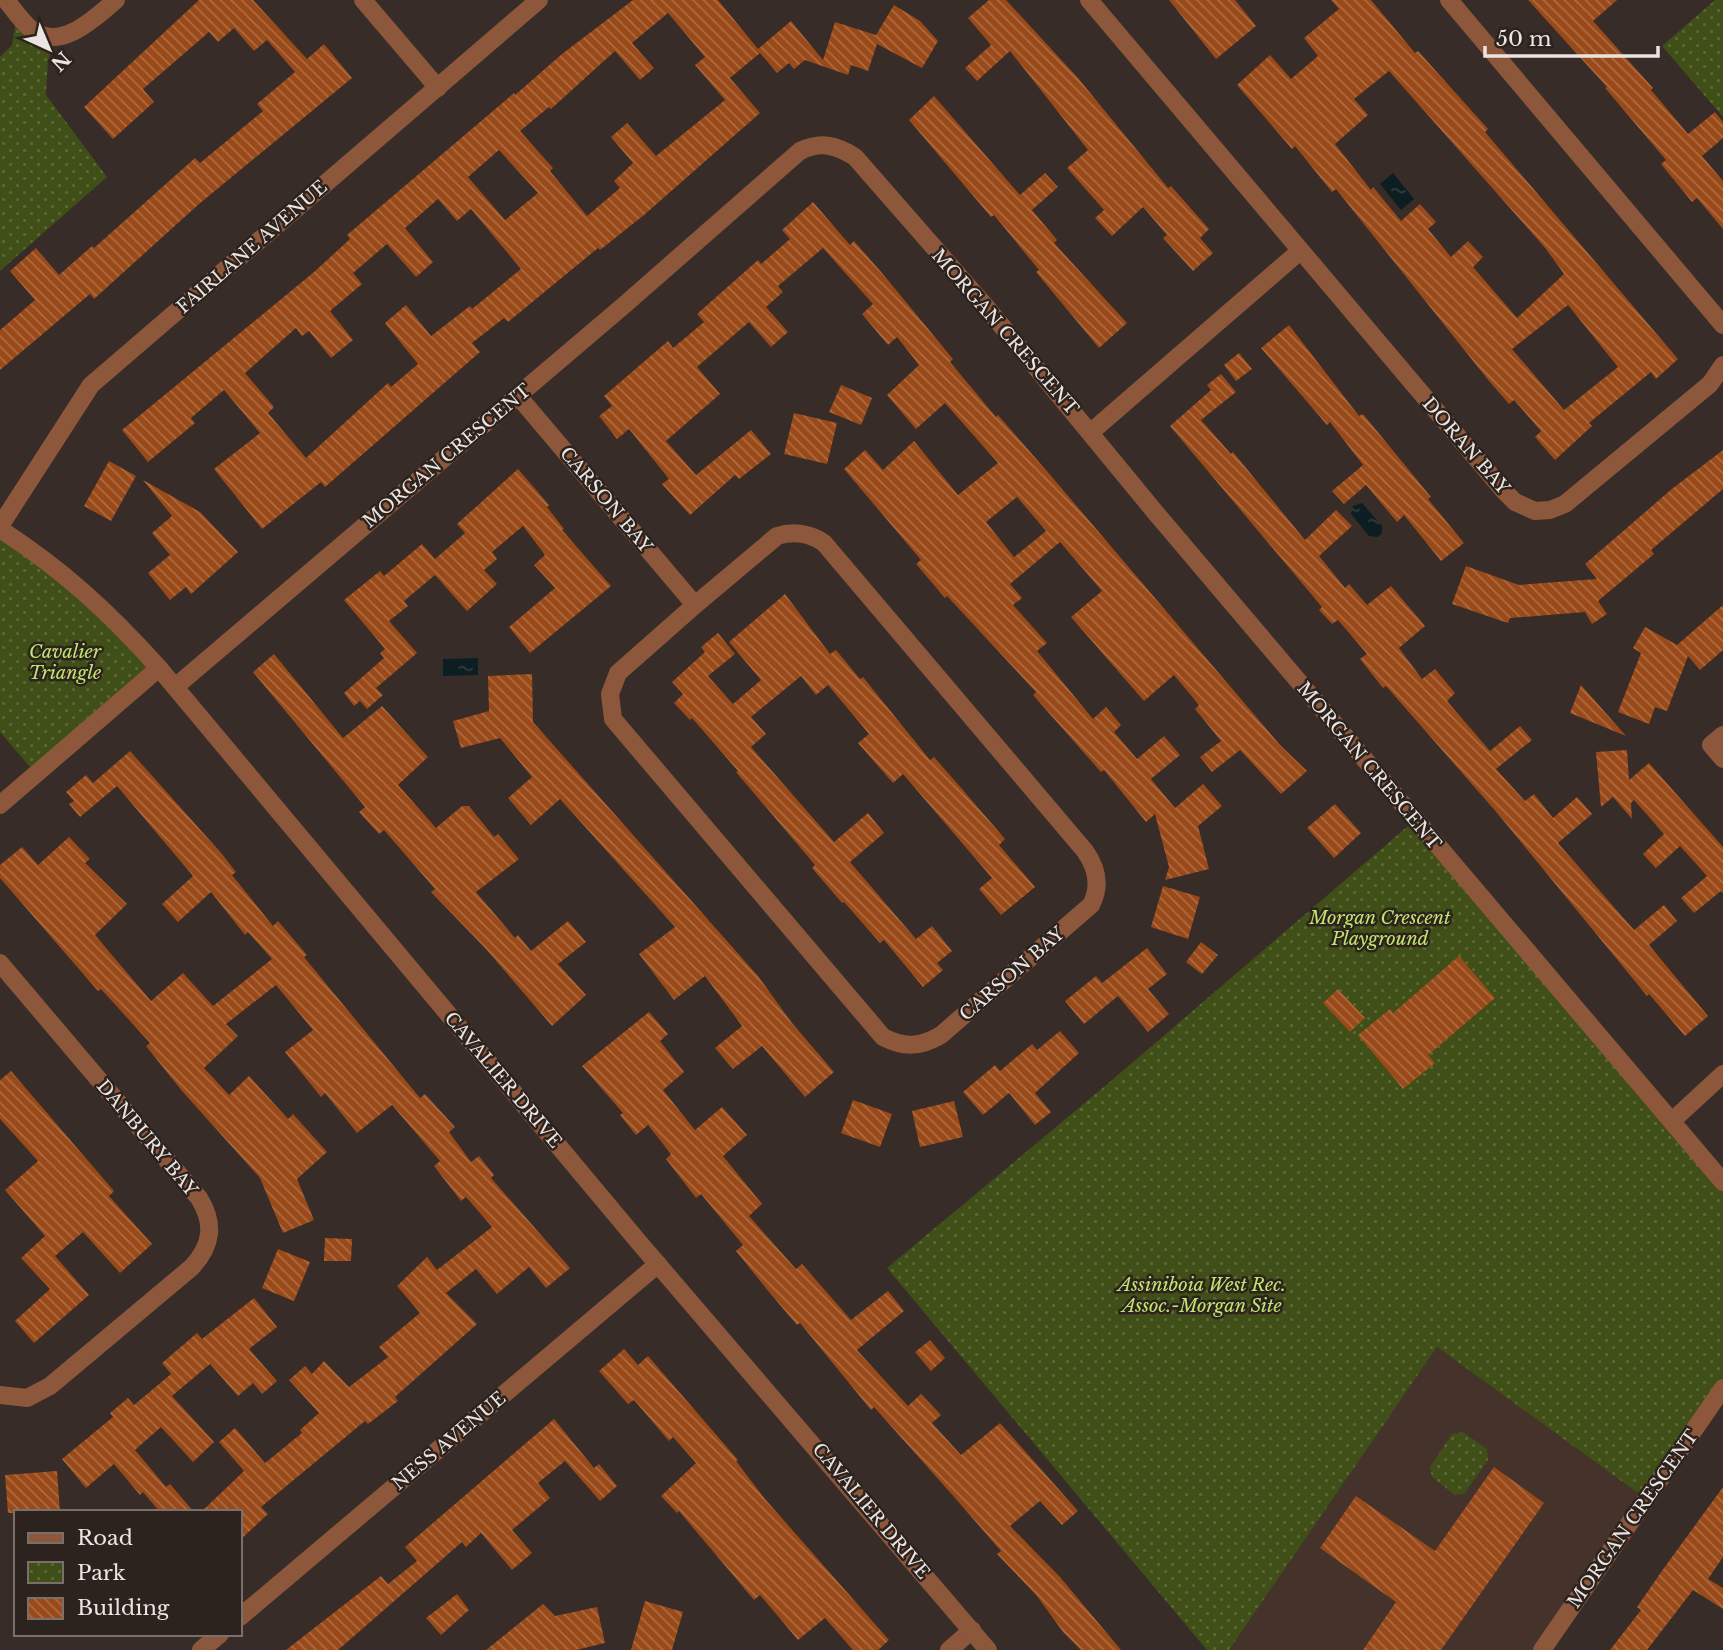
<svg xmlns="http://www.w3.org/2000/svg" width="1723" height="1650" viewBox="0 0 1723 1650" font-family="'Libre Baskerville',serif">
  <defs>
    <pattern id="park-dots" width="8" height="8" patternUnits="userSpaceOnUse" patternTransform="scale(1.75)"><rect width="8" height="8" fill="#3f4f17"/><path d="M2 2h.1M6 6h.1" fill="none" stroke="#5b6838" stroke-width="1.8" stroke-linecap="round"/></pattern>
    <pattern id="water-ripples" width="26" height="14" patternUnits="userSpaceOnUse" patternTransform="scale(1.75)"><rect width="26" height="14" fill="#0c1e21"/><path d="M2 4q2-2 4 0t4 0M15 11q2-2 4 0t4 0" fill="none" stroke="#303f41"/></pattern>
    <pattern id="building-back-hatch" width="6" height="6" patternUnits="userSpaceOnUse" patternTransform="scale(1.75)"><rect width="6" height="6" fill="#9a4918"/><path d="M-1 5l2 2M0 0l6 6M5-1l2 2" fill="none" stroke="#ad6c44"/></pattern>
  </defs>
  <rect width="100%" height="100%" fill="#372c27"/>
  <polygon fill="#44322b" points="1437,1347 1646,1499 1542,1650 1229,1650"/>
  <g fill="url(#park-dots)">
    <polygon points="1715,0 1723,0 1723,117 1662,46"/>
    <polygon points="17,13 56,36 48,61 46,95 107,177 0,271 0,57 12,45"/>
    <polygon points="0,529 159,668 36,774 0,732"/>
    <polygon points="1415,820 1723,1181 1723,1388 1646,1499 1437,1347 1229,1650 1207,1650 887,1268 1111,1081"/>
    <polygon points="1463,1432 1487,1449 1488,1460 1464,1494 1455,1495 1432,1477 1430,1467 1452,1434"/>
  </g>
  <g fill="url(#water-ripples)">
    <polygon points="1393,173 1414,199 1401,210 1380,184"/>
    <polygon points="1362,503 1382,526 1382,533 1378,537 1369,536 1351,514 1353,506"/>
    <polygon points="478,658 478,675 443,676 443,659"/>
  </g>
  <g fill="url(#building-back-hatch)" fill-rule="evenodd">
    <polygon points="199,0 253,0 307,59 324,44 352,78 199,204 94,299 90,294 0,370 0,330 35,300 10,271 36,248 59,275 92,246 94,248 195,158 200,163 263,111 257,104 295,72 267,40 254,51 234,28 218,42 209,32 143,89 154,102 113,139 84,107"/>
    <path d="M 633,0 L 718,0 L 758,49 L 791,21 L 823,60 L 835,22 L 876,35 L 894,5 L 920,21 L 938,41 L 922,68 L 877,44 L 868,71 L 851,65 L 848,75 L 805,60 L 794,69 L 789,63 L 777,73 L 760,53 L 730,78 L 760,113 L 644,215 L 600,250 L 598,248 L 508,322 L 504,318 L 472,343 L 480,352 L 325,487 L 321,482 L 262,529 L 214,469 L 260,433 L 224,390 L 191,418 L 195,423 L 148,462 L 122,430 L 314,272 L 350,239 L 347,235 L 514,93 L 515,95 L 562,54 ZM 668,13 L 705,57 L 695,65 L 725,100 L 656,156 L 627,123 L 611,137 L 633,163 L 614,181 L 620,188 L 587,216 L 550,171 L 553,168 L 520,131 L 549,107 L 551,109 L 615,51 L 640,80 L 654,68 L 632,43 ZM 499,150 L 538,193 L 505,220 L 468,177 ZM 438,199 L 457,221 L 471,209 L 521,269 L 472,309 L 470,306 L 431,336 L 406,305 L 385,323 L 418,364 L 391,387 L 388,383 L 306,458 L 268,413 L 274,407 L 245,373 L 296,328 L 302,336 L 309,331 L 331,358 L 353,340 L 330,311 L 362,284 L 353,273 L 387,244 L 416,277 L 433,262 L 405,228 Z"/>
    <polygon points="989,0 1006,0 1078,78 1168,188 1171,186 1209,229 1200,238 1213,253 1193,271 1163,238 1167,235 1143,207 1112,236 1095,218 1104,210 1067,168 1088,150 1010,51 977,81 965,68 991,45 968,18"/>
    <polygon points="1169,0 1235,0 1256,26 1216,59"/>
    <path d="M 1331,0 L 1371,0 L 1415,53 L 1418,51 L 1488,129 L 1485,132 L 1678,359 L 1656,379 L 1651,372 L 1589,423 L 1592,426 L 1555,460 L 1535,437 L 1541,431 L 1514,400 L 1509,404 L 1489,381 L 1336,189 L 1332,192 L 1295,146 L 1292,149 L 1237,85 L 1270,55 L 1291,79 L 1318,56 L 1304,38 L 1339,9 ZM 1389,71 L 1546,249 L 1564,274 L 1517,318 L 1473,267 L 1483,257 L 1468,241 L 1451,257 L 1428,229 L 1436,222 L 1420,204 L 1401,221 L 1373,187 L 1371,190 L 1335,144 L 1368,115 L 1354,99 ZM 1568,305 L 1618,367 L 1564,410 L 1512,349 Z"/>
    <polygon points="1528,0 1617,0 1593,21 1653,88 1651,90 1688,134 1715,112 1723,122 1723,138 1702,156 1723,181 1723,229 1697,198 1692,202 1661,164 1666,160 1605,88 1607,87"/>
    <polygon points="934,96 1020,195 1045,173 1058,187 1032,210 1057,240 1054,243 1127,323 1099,348 1036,272 1039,270 994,215 991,217 909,120"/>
    <path d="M 813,202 L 850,245 L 854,241 L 882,273 L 953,359 L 950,362 L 996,417 L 998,415 L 1046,470 L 1280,745 L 1307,771 L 1281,794 L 1240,750 L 1212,772 L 1200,757 L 1221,741 L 1195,709 L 1199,705 L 1174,675 L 1144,701 L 1071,617 L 1102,591 L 1060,542 L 1010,584 L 1022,598 L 1013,605 L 1047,643 L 1037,651 L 1093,719 L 1106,707 L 1121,725 L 1114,732 L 1137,759 L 1164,736 L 1180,755 L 1151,779 L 1175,808 L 1203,784 L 1222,806 L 1198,826 L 1209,869 L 1165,880 L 1169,867 L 1155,814 L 1146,822 L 1104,770 L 1101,772 L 1033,695 L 1036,692 L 947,596 L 945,598 L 916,564 L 921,560 L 844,469 L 865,450 L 883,470 L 914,441 L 958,495 L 998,463 L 945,403 L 916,429 L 887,395 L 919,365 L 897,337 L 888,345 L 862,314 L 873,304 L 823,248 L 778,286 L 783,292 L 766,307 L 788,332 L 771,347 L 749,322 L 697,367 L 720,394 L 666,441 L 696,475 L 751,430 L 771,454 L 739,479 L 735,475 L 690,515 L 662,484 L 669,479 L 629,429 L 617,439 L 599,416 L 612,406 L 604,396 L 668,341 L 673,348 L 704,322 L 697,314 L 758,260 L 761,264 L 790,239 L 782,230 ZM 1017,497 L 1046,531 L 1014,557 L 986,522 Z"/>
    <polygon points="1289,325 1359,416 1363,414 1431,497 1428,499 1464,543 1441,561 1404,515 1397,522 1366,485 1344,504 1332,491 1363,465 1330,422 1327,425 1261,348"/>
    <polygon points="1239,353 1252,369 1236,381 1224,365"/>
    <polygon points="1221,374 1236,392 1201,420 1231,454 1233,452 1305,540 1336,510 1352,526 1319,556 1345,588 1349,584 1367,605 1391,586 1425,626 1399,648 1422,679 1435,669 1455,693 1447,701 1490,751 1520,726 1532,740 1496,769 1525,801 1534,794 1553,818 1577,797 1592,814 1558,843 1634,930 1664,905 1677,921 1649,945 1708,1016 1685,1036 1649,994 1647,996 1498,814 1386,686 1383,688 1360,659 1367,654 1338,620 1332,624 1319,610 1322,607 1170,426 1211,390 1207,385"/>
    <polygon points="841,385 872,398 861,425 829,412"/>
    <polygon points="794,413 837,423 827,464 784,454"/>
    <polygon points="1723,450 1723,489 1651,550 1654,554 1598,601 1607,614 1592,624 1585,612 1510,618 1508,623 1452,604 1466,566 1519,585 1597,579 1585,564 1673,488"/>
    <polygon points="109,461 136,476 111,521 84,506"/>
    <polygon points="518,469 549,505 547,507 564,529 562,530 611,586 530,653 509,627 555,588 534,565 545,555 523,526 492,552 497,559 484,570 497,584 467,611 435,575 404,601 408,606 389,621 417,653 376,688 383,695 367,709 360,701 354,706 344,693 384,658 380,653 385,649 344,600 380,571 384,576 422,544 435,559 465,533 457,524"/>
    <polygon points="143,480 200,512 238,552 191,594 186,587 170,600 148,573 170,555 152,533 172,516"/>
    <polygon points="785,594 830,654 836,650 860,679 863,677 930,760 934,757 962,789 1005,839 999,845 1035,887 1001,915 979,889 992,878 903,774 893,783 858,743 869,734 828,685 816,695 801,676 751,717 766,734 751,747 834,842 868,813 884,833 850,862 916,939 932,926 952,951 937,963 943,970 923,987 884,940 880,943 844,902 842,903 812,868 815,865 736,772 738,771 692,718 690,720 674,703 683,694 672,682 705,652 701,647 718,633 735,654 708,676 733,704 761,680 729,642"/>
    <polygon points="1723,605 1723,650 1700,670 1688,656 1667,711 1655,707 1649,724 1618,712 1641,653 1633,648 1645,627 1677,645"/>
    <polygon points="274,654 343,738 382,706 428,757 398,785 436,828 462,806 469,806 494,837 498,834 519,859 476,892 515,938 518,935 531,951 568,921 586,942 558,964 586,995 552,1026 486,949 431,892 435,889 384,830 379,834 359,812 365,807 253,672"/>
    <polygon points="532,674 533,722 758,976 792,1023 834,1072 805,1097 762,1046 733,1069 715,1048 742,1026 705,976 674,1000 639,954 675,927 560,799 531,825 508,798 532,777 500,738 461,748 453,721 489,711 488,676"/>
    <polygon points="1581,685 1626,736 1570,713"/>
    <polygon points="1627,750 1629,780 1649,763 1723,847 1723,893 1721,891 1694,913 1681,898 1707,876 1680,846 1656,868 1643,854 1664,834 1634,800 1631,803 1632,819 1613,797 1601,807 1596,752"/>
    <polygon points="130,751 222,854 236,872 232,875 273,926 278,921 307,955 304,957 420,1098 425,1094 455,1127 449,1132 471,1162 479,1156 494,1175 491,1178 570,1268 546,1288 529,1267 497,1294 476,1269 446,1293 477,1324 395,1397 398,1401 368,1424 365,1421 261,1507 268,1514 240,1540 240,1512 201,1512 244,1471 219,1442 235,1428 265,1463 302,1433 300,1430 319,1413 289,1380 305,1366 312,1374 324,1361 349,1387 388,1357 379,1347 420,1313 397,1286 427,1257 437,1270 492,1227 466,1197 461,1201 434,1166 440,1161 392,1105 357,1133 325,1093 321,1097 285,1052 313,1030 276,985 226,1024 238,1036 204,1068 229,1095 249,1076 288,1119 293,1114 327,1152 297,1179 314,1220 283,1233 260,1178 182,1091 146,1046 150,1043 101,989 98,991 0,878 0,865 22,847 38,865 69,837 90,859 85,863 127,904 95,935 151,1001 183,973 213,1006 272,959 248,932 245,935 211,892 178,922 162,904 193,876 117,786 80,817 69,804 74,801 66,792 86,775 93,783"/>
    <polygon points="1335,804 1361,833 1334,858 1307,828"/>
    <polygon points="1163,886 1200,897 1188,939 1151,927"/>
    <polygon points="1201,942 1218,955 1202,974 1186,962"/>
    <polygon points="1147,948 1167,974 1148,989 1169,1014 1148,1032 1118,996 1084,1024 1065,1001 1096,976 1102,983"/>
    <polygon points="1459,956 1495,998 1428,1055 1435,1063 1403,1089 1358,1035 1390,1009 1393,1013"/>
    <polygon points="1338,989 1365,1018 1350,1032 1323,1003"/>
    <polygon points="649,1012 668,1034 660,1041 684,1072 663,1090 695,1130 722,1107 747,1135 723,1156 762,1204 749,1216 796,1269 802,1264 851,1320 888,1291 904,1311 857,1350 908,1406 921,1394 941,1415 932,1423 961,1455 1000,1423 1078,1511 1062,1525 1040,1501 1010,1526 1060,1577 1121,1650 1081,1650 1063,1632 1037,1596 997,1554 1001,1551 955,1498 874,1407 871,1410 800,1323 797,1325 769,1292 736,1251 743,1245 701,1194 696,1198 666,1159 671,1154 648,1125 636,1135 620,1115 623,1113 582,1066"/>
    <polygon points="1060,1031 1079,1053 1035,1093 1051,1112 1035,1125 1009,1093 983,1115 963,1092 995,1065 1000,1071 1032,1044 1037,1050"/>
    <polygon points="11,1071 114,1191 109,1196 152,1244 120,1273 83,1232 55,1256 89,1295 34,1343 15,1321 50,1289 21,1258 45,1236 5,1190 38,1161 0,1119 0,1080"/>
    <polygon points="853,1100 892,1114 880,1147 841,1133"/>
    <polygon points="954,1101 963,1137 920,1147 912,1111"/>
    <polygon points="325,1238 352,1239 351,1261 324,1261"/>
    <polygon points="278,1249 310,1262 294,1301 262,1288"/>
    <polygon points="254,1298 277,1327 249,1349 277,1381 262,1394 253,1383 238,1396 210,1364 172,1396 214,1442 193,1462 161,1427 135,1450 166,1487 170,1484 194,1512 160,1512 143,1492 140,1495 114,1464 86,1488 62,1459 113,1417 110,1413 128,1398 134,1405 171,1374 162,1363 197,1333 202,1339"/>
    <polygon points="930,1340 945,1358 931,1371 915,1352"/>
    <polygon points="624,1349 638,1365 648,1356 738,1460 736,1461 765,1499 889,1640 878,1650 853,1650 825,1618 798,1640 760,1595 754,1600 679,1511 677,1513 661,1496 696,1463 673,1437 669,1441 634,1400 628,1404 599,1371"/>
    <polygon points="554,1419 594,1468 599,1464 617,1486 600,1501 565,1461 538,1483 550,1498 512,1530 532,1553 512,1570 481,1533 466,1547 462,1542 338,1650 286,1650 381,1576 388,1584 417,1561 405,1547"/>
    <polygon points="1494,1467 1544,1503 1441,1650 1363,1650 1396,1602 1320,1548 1356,1496 1435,1551"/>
    <polygon points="57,1471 60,1512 8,1513 5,1475"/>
    <polygon points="1723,1487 1723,1557 1708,1579 1723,1588 1723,1609 1693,1590 1647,1650 1610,1650 1641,1610 1637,1607 1664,1568"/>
    <polygon points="457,1594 469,1610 441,1635 426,1618"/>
    <polygon points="645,1601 683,1612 672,1650 631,1650"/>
    <polygon points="543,1604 555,1616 597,1607 605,1643 576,1650 486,1650"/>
  </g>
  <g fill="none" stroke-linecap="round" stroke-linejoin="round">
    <g stroke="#8c573a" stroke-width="18">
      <path d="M 6,0 C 14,10 22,22 32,30 C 61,52 96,17 116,0"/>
      <polyline points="363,0 438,88"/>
      <polyline points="1089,0 1504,491 1515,502 1535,511 1550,510 1565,504 1710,384 1723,365"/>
      <polyline points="1449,0 1723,325"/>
      <path d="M 518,396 L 695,605 L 777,536 C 793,531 810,533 824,543 L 1085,851 C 1097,868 1101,886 1091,905 L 941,1035 C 921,1047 904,1048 883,1037 L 613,719 L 610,694 L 618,673 L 695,605"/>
      <polyline points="1091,432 1300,251"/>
      <polyline points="0,526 91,385 539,0"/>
      <path d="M 175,687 L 622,307 L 800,151 C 821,141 836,145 855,157 L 987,308 L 1155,512 L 1723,1182"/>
      <polyline points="1723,735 1711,745 1723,759"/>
      <polyline points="0,805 159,668"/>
      <path d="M 0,963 L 199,1198 C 215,1224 212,1245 192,1267 L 50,1386 L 27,1398 L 0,1395"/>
      <polyline points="1672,1121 1723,1074"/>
      <polyline points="949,1650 972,1630"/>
      <polyline points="1542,1650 1723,1388"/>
    </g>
    <g stroke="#8c573a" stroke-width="18">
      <path d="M 0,529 C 63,570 109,612 159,668 L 637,1240 L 988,1650"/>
      <polyline points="240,1617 658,1264"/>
      <polyline points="201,1650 220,1634"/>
    </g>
  </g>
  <g text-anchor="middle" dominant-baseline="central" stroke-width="5" stroke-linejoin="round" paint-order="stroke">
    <g font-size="18" fill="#ebe4e1" stroke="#2d231e">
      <text transform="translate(252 247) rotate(-41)">FAIRLANE AVENUE</text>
      <text transform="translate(1005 332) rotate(49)">MORGAN CRESCENT</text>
      <text transform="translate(1466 446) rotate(49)">DORAN BAY</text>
      <text transform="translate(447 456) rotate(-40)">MORGAN CRESCENT</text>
      <text transform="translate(606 500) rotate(50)">CARSON BAY</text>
      <text transform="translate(1369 766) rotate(50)">MORGAN CRESCENT</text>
      <text transform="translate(1012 974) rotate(-41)">CARSON BAY</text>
      <text transform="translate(503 1080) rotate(50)">CAVALIER DRIVE</text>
      <text transform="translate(147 1138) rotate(50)">DANBURY BAY</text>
      <text transform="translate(449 1441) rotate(-40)">NESS AVENUE</text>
      <text transform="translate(871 1511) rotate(50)">CAVALIER DRIVE</text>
      <text transform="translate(1633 1519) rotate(-55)">MORGAN CRESCENT</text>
    </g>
    <g font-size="18" font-style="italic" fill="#c2e66d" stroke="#2d231e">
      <text x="65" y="652">Cavalier<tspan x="65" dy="21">Triangle</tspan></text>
      <text x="1380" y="918">Morgan Crescent<tspan x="1380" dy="21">Playground</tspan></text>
      <text x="1202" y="1285">Assiniboia West Rec.<tspan x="1202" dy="21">Assoc.-Morgan Site</tspan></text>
    </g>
  </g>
  <rect x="14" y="1510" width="228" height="126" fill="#2d231e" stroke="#79706c" stroke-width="2"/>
  <rect x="28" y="1533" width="35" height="10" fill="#8c573a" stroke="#79706c" stroke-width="2"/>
  <text x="77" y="1545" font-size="21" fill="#ebe4e1">Road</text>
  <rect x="28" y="1562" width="35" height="21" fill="url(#park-dots)" stroke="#79706c" stroke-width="2"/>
  <text x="77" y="1580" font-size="21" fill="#ebe4e1">Park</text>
  <rect x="28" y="1598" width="35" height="21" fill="url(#building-back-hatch)" stroke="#79706c" stroke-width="2"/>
  <text x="77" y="1615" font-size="21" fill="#ebe4e1">Building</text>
  <g transform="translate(49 49) rotate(136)" stroke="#2d231e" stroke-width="5" paint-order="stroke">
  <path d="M0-5L12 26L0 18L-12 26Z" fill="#ebe4e1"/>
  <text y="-10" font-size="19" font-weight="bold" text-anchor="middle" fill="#ebe4e1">N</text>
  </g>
  <path d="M1485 46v10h173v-10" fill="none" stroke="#ebe4e1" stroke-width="3.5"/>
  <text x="1496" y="46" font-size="21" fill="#ebe4e1" stroke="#2d231e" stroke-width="5" paint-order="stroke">50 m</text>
</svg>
